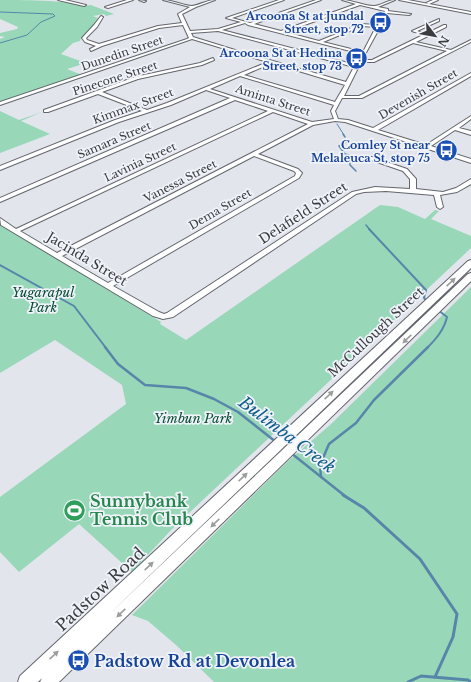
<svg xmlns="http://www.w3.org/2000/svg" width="471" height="682" viewBox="0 0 471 682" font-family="'Libre Baskerville',serif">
  <rect width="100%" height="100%" fill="#e2e6ec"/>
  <g fill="#98d7b7">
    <path d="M 0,0 C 18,0 69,0 82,6 L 91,5 L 114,14 L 106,16 L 104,14 L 93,16 L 98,18 L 95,25 L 81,38 L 80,41 L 73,43 L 61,54 L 86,63 L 67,69 L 82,75 L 0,103 L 0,39 L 5,37 L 0,36 L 0,33 L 17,29 L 18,27 L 0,19 Z"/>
    <polygon points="0,111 19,120 42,112 21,121 50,134 0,153"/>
    <polygon points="380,205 398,207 425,219 435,210 439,211 431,219 471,236 471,248 172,529 132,572 79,524 19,572 0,552 0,497 126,404 122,385 55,340 0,373 0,224 161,322 160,324 186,340"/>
    <polygon points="471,287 471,682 214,682 176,645 148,621 132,615 288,461 330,425"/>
  </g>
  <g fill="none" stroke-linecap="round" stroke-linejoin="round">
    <g stroke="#5886aa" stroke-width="1">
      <polyline points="0,12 53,14 55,16 41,22 27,35 0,43"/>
      <polyline points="337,124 344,135"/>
    </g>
    <g stroke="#5886aa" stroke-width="1.5">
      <polyline points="343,134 345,137"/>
      <polyline points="345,140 346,142 339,146 345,154 349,155 350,165 356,171"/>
      <polyline points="366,225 370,230"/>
    </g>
    <g stroke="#5886aa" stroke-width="2">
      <polyline points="369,229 426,290 424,298 427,301"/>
      <polyline points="0,265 74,306 106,348"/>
      <path d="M 427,348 C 436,339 444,330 447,317 L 438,310"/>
    </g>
    <g stroke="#5886aa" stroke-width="2.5">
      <polyline points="105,347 118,364 145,385 186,388 214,399 238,412 276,442"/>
      <polyline points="291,453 345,496"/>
      <polyline points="321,477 320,465 329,444 356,423 374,400 428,347"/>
    </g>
    <g stroke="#5886aa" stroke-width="3">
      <polyline points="343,495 364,508 420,559 457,614 453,637 435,677"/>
      <polyline points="408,682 421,676 468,680 471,682"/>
    </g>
    <defs>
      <g id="minor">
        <polygon points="58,0 65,0 86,5 84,6"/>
        <polygon points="127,0 133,0 108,8 105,7"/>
        <polygon points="139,0 146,1 144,2"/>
        <path d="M 163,0 C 173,0 184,6 192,6 C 200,5 207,0 215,0 L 196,7 L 182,14 L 190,31 L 218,29 L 241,22 L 226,18 L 279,0 L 284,0 L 232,18 L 250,23 L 316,0 L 321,0 L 254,24 L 281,31 L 356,4 L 342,0 C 353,0 363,6 374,6 C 381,6 387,0 395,0 L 378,7 L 388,9 L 388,11 L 411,14 L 409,15 L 387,13 L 381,25 L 382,26 L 380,27 L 362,60 L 372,60 L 423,35 L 412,31 L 439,19 L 439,21 L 417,31 L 426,34 L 444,25 L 446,25 L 446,27 L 416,42 L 451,50 L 471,40 L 471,42 L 362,98 L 342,98 L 335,111 L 338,119 L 348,120 L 373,128 L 471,73 L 471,76 L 378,130 L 426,145 L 471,116 L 471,119 L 459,128 L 471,131 L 471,135 L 455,130 L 431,146 L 471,159 L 471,163 L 345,122 L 335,121 L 313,125 L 258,154 L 298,169 L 302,173 L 299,178 L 113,286 L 159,312 L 164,314 L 167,313 L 352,192 L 375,187 L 410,189 L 410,179 L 403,171 L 368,159 L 368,157 L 372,157 L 407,169 L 416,179 L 416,189 L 443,192 L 456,188 L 471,179 L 471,184 L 457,192 L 440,195 L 443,207 L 440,209 L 437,207 L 434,195 L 386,191 L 364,192 L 356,194 L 173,317 L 163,319 L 153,316 L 1,225 L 0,218 L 16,229 L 268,111 L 235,100 L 0,202 L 0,198 L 230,98 L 206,90 L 171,105 L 119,122 L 0,170 L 0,166 L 115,120 L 142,111 L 98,94 L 48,112 L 44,112 L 44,110 L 135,77 L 200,63 L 213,58 L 214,60 L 202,65 L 138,79 L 102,92 L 147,110 L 167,103 L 268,62 L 251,57 L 252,55 L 346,82 L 354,67 L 218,31 L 191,33 L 193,37 L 248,54 L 245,55 L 192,39 L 0,105 L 0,102 L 187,39 L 189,38 L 183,25 L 159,28 L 102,46 L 91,51 L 90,49 L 96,46 L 85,42 L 82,38 L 94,25 L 101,16 L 103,17 L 97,27 L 86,38 L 87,40 L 99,44 L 158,26 L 182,23 L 178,14 L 190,7 ZM 360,5 L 385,11 L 377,25 L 361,24 L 319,41 L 285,32 ZM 245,23 L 248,25 L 362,54 L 356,65 L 222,30 ZM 362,26 L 376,27 L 363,52 L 323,42 ZM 413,43 L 447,51 L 359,96 L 344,96 L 361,62 L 374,62 ZM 272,63 L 345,85 L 335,102 L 244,75 ZM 240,76 L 334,105 L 331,111 L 334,119 L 312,122 L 210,89 ZM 273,112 L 308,124 L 57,253 L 20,231 ZM 254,156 L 294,171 L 296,173 L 295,176 L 108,283 L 62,256 Z"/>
        <polygon points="433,0 438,0 429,4 426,3"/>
      </g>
      <g id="major">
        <polygon points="399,0 408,0 471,12 471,14"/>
        <polygon points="471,260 471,268 105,618 468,274 471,273 471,281 59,682 40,682 42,678 38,682 18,682 20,676 468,261"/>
      </g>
    </defs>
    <use href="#minor" stroke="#63666c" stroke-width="2"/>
    <use href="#major" stroke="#63666c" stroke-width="2"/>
    <use href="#minor" fill="#fff" fill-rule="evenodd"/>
    <use href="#major" fill="#fff" fill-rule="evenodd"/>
  </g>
  <defs><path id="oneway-solid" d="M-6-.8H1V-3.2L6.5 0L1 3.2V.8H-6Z"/></defs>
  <g fill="#9c9e9e">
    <use href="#oneway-solid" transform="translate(451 282) rotate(-43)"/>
    <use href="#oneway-solid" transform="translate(407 339) rotate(136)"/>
    <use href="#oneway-solid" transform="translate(329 395) rotate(-43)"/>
    <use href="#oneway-solid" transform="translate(243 477) rotate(-43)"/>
    <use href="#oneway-solid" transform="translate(215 523) rotate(136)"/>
    <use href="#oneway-solid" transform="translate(149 566) rotate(-43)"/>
    <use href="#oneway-solid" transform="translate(121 613) rotate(136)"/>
    <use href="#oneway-solid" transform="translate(54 655) rotate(-43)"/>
  </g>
  <defs>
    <symbol id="bus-disc" viewBox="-11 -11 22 22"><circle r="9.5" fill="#1a4fb4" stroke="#f0f3fa"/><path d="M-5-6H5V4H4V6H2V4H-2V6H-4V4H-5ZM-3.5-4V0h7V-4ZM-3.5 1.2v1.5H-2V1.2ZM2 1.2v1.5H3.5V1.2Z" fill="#fff"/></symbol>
    <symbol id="stadium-disc" viewBox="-11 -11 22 22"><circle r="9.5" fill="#2e9e5b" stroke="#f0f3fa"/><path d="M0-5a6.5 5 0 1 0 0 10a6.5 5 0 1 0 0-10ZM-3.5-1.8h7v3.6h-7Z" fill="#fff"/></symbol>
  </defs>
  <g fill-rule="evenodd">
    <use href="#bus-disc" x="368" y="10" width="25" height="25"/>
    <use href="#bus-disc" x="344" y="46" width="25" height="25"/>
    <use href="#bus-disc" x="434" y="138" width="25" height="25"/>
    <use href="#stadium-disc" x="62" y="498" width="25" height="25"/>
    <use href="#bus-disc" x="66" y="648" width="25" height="25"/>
  </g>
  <g text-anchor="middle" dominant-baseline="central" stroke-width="3.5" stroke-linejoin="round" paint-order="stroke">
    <g font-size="11" font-weight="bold" fill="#164399" stroke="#f0f3fa" text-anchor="end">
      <text x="364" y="16">Arcoona St at Jundal<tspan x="364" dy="13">Street, stop 72</tspan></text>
      <text x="342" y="53">Arcoona St at Hedina<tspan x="342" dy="13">Street, stop 73</tspan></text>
      <text x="430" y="145">Comley St near<tspan x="430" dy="13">Melaleuca St, stop 75</tspan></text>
    </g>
    <g font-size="11" fill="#3a3c3e" stroke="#f0f3fa">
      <text transform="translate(122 53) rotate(-19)">Dunedin Street</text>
      <text transform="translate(115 78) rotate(-18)">Pinecone Street</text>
      <text transform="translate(418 94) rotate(-30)">Devenish Street</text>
      <text transform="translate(273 100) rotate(18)">Aminta Street</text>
      <text transform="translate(133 106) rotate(-20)">Kimmax Street</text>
      <text transform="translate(114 140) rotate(-23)">Samara Street</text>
      <text transform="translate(140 162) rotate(-25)">Lavinia Street</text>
      <text transform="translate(180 181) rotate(-27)">Vanessa Street</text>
      <text transform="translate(220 209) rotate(-30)">Dema Street</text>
    </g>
    <g font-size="13" fill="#3a3c3e" stroke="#f0f3fa">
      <text transform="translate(303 213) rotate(-33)">Delafield Street</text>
      <text transform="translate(87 259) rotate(31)">Jacinda Street</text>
      <text transform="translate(376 332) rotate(-43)">McCullough Street</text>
    </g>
    <g font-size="13" font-style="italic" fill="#094d33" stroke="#f0f3fa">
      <text x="43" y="292">Yugarapul<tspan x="43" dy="15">Park</tspan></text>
      <text x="193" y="418">Yimbun Park</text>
    </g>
    <g font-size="16" font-weight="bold" fill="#27864d" stroke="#f0f3fa" text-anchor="start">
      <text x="90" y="501">Sunnybank<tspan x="90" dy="18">Tennis Club</tspan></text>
    </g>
    <g font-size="16" fill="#3a3c3e" stroke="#f0f3fa">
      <text transform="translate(100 589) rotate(-43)">Padstow Road</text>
    </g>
    <g font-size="16" font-weight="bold" fill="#164399" stroke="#f0f3fa" text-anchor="start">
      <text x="94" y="661">Padstow Rd at Devonlea</text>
    </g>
    <g font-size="17" font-style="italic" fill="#115d8d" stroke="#f0f3fa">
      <text transform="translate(287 435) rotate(37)">Bulimba Creek</text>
    </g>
  </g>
  <g transform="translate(435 36) rotate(122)" stroke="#f0f3fa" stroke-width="3" paint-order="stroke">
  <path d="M0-3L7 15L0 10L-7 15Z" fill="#3a3c3e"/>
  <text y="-6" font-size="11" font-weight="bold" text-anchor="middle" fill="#3a3c3e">N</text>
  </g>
</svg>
